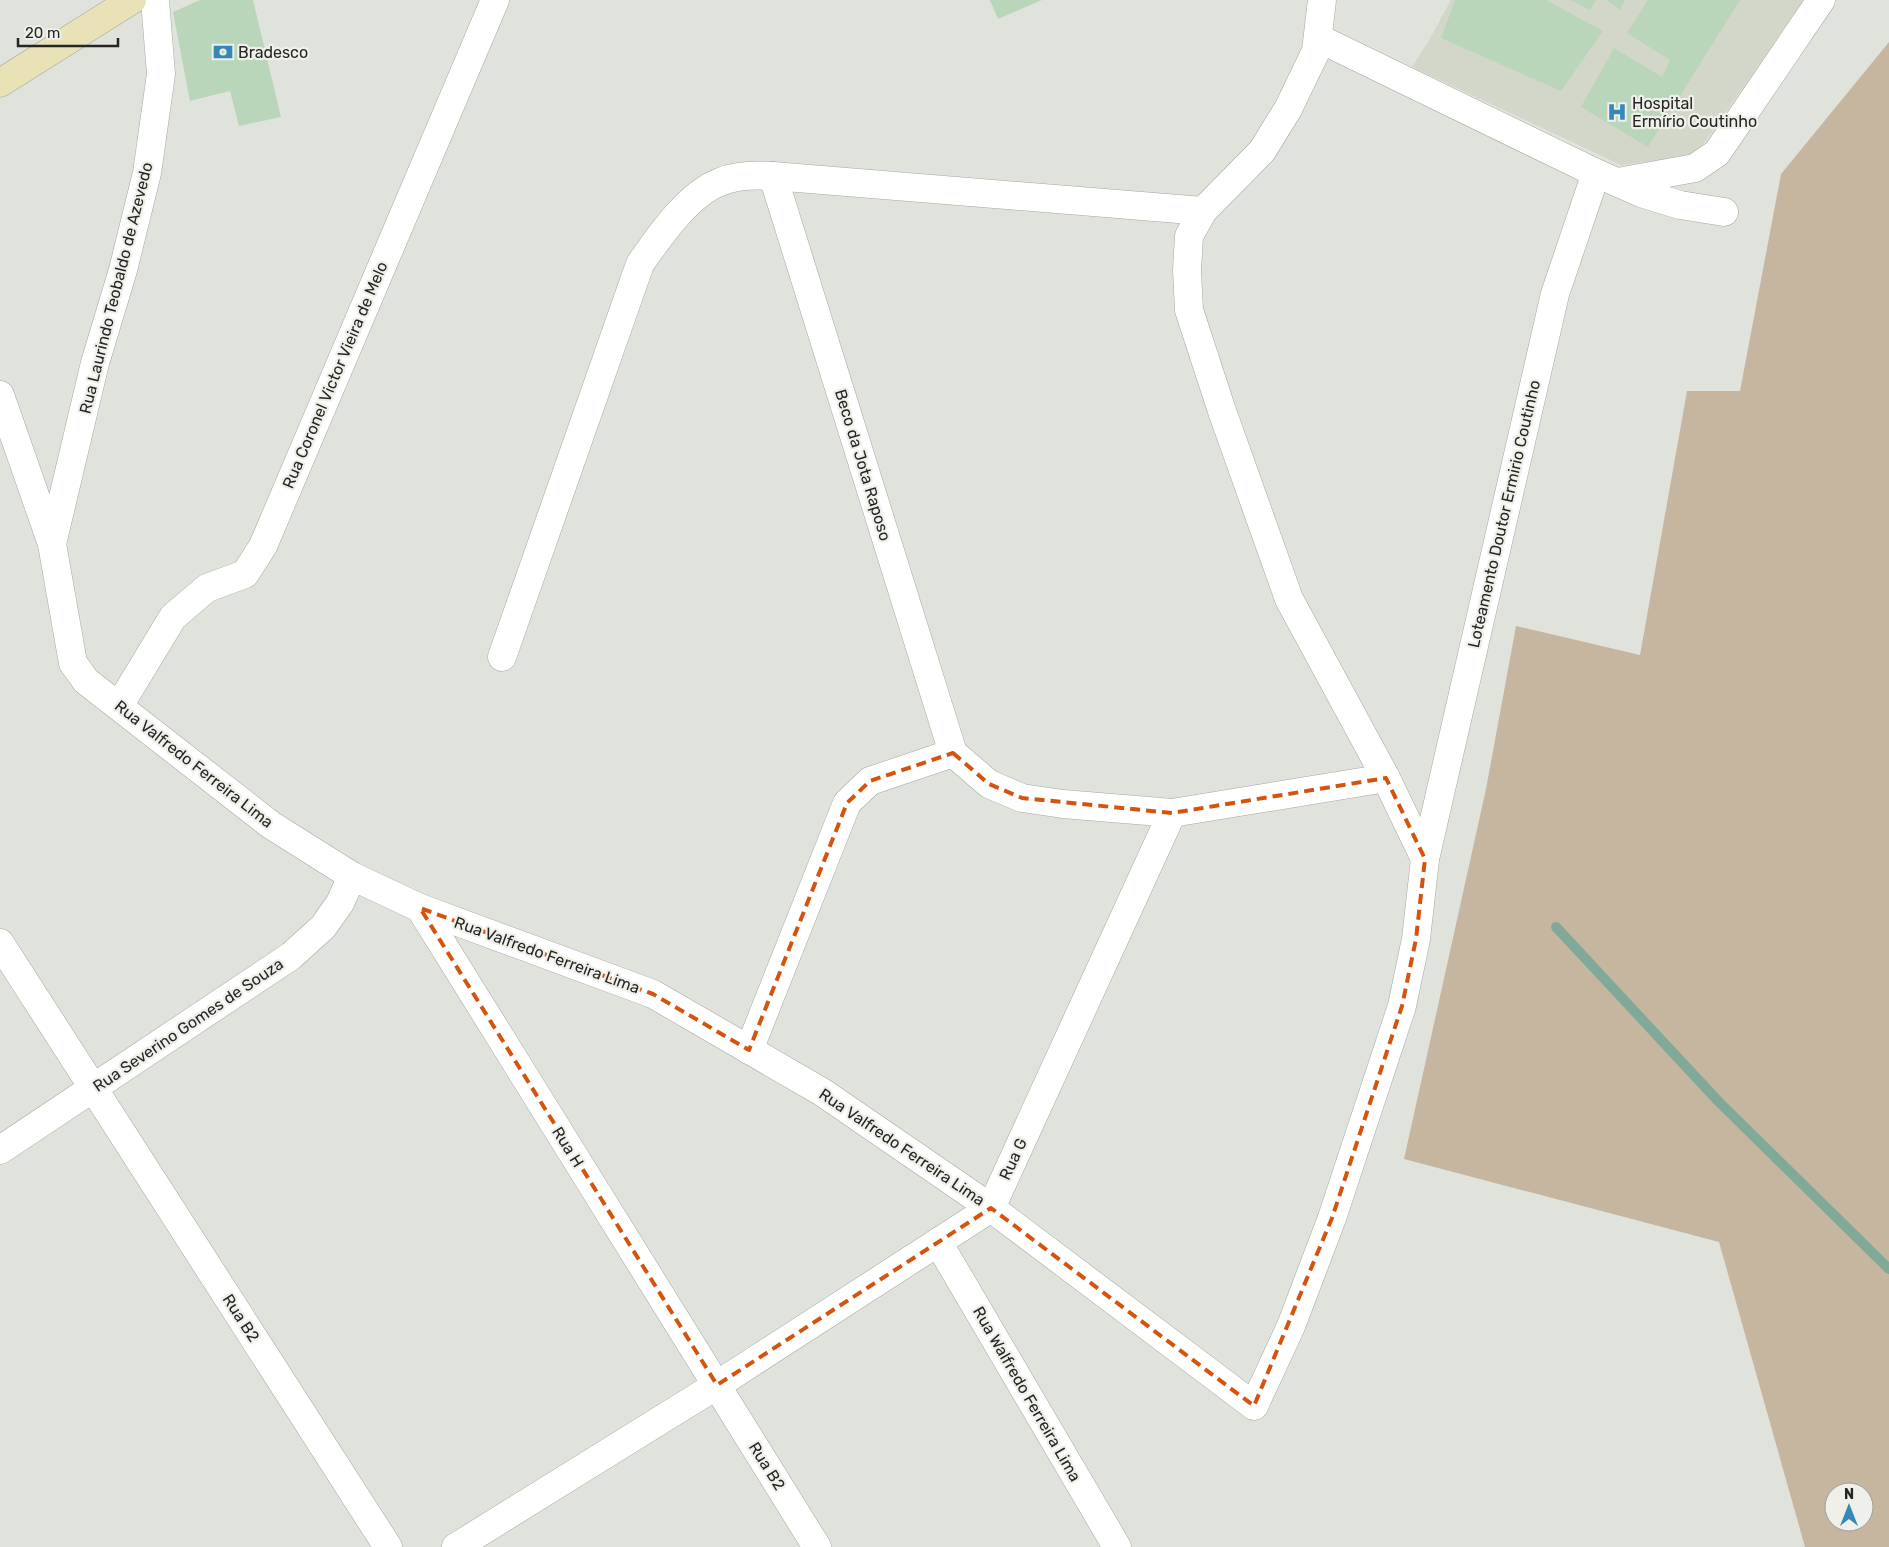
<svg xmlns="http://www.w3.org/2000/svg" width="1889" height="1547" viewBox="0 0 1889 1547" font-family="Rubik,sans-serif">
  <rect width="100%" height="100%" fill="#e0e3dc"/>
  <polygon fill="#d3d7c9" points="1451,0 1804,0 1695,156 1621,165 1412,67 1428,42"/>
  <path fill="#c7b69f" fill-rule="evenodd" d="M 1889,42 L 1889,1547 L 1805,1547 L 1719,1242 L 1404,1159 L 1486,789 L 1516,626 L 1640,655 L 1687,391 L 1740,391 L 1781,174 ZM 1834,1492 L 1864,1492 L 1864,1522 L 1834,1522 Z"/>
  <g fill="none" stroke-linecap="round" stroke-linejoin="round">
    <polyline stroke="#80a999" stroke-width="10" points="1556,927 1719,1102 1889,1269"/>
  </g>
  <g fill="#b9d6ba">
    <polygon points="200,0 253,0 281,117 239,126 230,91 190,101 173,12"/>
    <polygon points="990,0 1042,0 998,19"/>
    <polygon points="1455,0 1546,0 1603,31 1561,91 1441,38"/>
    <polygon points="1571,0 1596,0 1590,10"/>
    <polygon points="1606,0 1625,0 1620,10"/>
    <polygon points="1648,0 1740,0 1648,147 1581,107 1614,48 1662,77 1670,60 1627,33"/>
  </g>
  <g fill="none" stroke-linecap="round" stroke-linejoin="round">
    <defs>
      <g id="street">
        <polyline points="1322,0 1316,51 1288,109 1262,151 1203,211 1189,236 1187,270 1189,310 1222,411 1289,599 1386,778 1425,859"/>
        <polyline points="1318,38 1596,173 1641,193 1680,205 1724,212"/>
        <polyline points="773,176 953,753"/>
        <polyline points="1618,182 1695,168 1717,153 1821,0"/>
        <polyline points="0,395 52,544 73,663 86,681 271,825 352,876 420,908 653,994 822,1092 991,1208 1254,1406 1291,1326 1332,1218 1402,1006 1416,939 1425,859 1555,294 1596,173"/>
        <polyline points="52,544 95,363 123,270 147,173 161,74 155,0"/>
        <path d="M 502,657 L 640,264 C 659,237 688,194 720,182 C 736,175 756,175 773,176 L 1203,211"/>
        <polyline points="119,706 173,617 207,588 245,574 263,546 495,0"/>
        <polyline points="953,753 989,784 1022,798 1063,804 1172,813 1386,778"/>
        <polyline points="420,908 817,1547"/>
        <polyline points="0,943 388,1547"/>
        <polyline points="749,1050 847,803 870,781 953,753"/>
        <polyline points="0,1150 291,956 323,927 340,903 352,876"/>
        <polyline points="938,1242 1117,1547"/>
        <polyline points="456,1547 717,1385 991,1208 1172,813"/>
      </g>
      <polyline id="secondary" points="0,83 132,0"/>
    </defs>
    <use href="#street" stroke="#a6a8a1" stroke-width="29"/>
    <use href="#secondary" stroke="#a6a8a1" stroke-width="29"/>
    <use href="#street" stroke="#fff" stroke-width="28"/>
    <use href="#secondary" stroke="#e8e2b6" stroke-width="28"/>
  </g>
  <path fill="none" stroke="#d4540e" stroke-width="4" stroke-dasharray="10 6" stroke-linejoin="round" d="M 953,753 L 989,784 L 1022,798 L 1172,813 L 1386,778 L 1425,859 L 1416,939 L 1402,1006 L 1332,1218 L 1254,1406 L 991,1208 L 717,1385 L 420,908 L 653,994 L 749,1050 L 847,803 L 870,781 Z"/>
  <defs>
    <symbol id="bank-bare" viewBox="-9 -9 18 18"><path d="M-6-4H6V4H-6ZM0-2.3a2.3 2.3 0 1 0 0 4.6a2.3 2.3 0 1 0 0-4.6Z" fill="#3688b9" stroke="#eef0e9" stroke-width="2.5" paint-order="stroke"/></symbol>
    <symbol id="hospital-bare" viewBox="-9 -9 18 18"><path d="M-5-5h3v3.5h4V-5h3V5h-3V1.5h-4V5h-3Z" fill="#3688b9" stroke="#eef0e9" stroke-width="2.5" paint-order="stroke"/></symbol>
  </defs>
  <g fill-rule="evenodd">
    <use href="#bank-bare" x="209" y="38" width="28" height="28"/>
    <use href="#hospital-bare" x="1603" y="98" width="28" height="28"/>
  </g>
  <g text-anchor="middle" dominant-baseline="central" stroke-width="4.5" stroke-linejoin="round" paint-order="stroke">
    <g font-size="16" fill="#252624" stroke="#eef0e9" text-anchor="start">
      <text x="238" y="52">Bradesco</text>
      <text x="1632" y="103">Hospital<tspan x="1632" dy="18">Ermírio Coutinho</tspan></text>
    </g>
    <g font-size="16" fill="#252624" stroke="#eef0e9">
      <text transform="translate(116 288) rotate(-76)">Rua Laurindo Teobaldo de Azevedo</text>
      <text transform="translate(335 375) rotate(-67)">Rua Coronel Victor Vieira de Melo</text>
      <text transform="translate(863 465) rotate(73)">Beco da Jota Raposo</text>
      <text transform="translate(1504 514) rotate(-77)">Loteamento Doutor Ermirio Coutinho</text>
      <text transform="translate(194 764) rotate(38)">Rua Valfredo Ferreira Lima</text>
      <text transform="translate(547 955) rotate(20)">Rua Valfredo Ferreira Lima</text>
      <text transform="translate(188 1025) rotate(-34)">Rua Severino Gomes de Souza</text>
      <text transform="translate(568 1147) rotate(58)">Rua H</text>
      <text transform="translate(902 1147) rotate(34)">Rua Valfredo Ferreira Lima</text>
      <text transform="translate(1013 1159) rotate(-65)">Rua G</text>
      <text transform="translate(241 1318) rotate(57)">Rua B2</text>
      <text transform="translate(1027 1394) rotate(60)">Rua Walfredo Ferreira Lima</text>
      <text transform="translate(767 1466) rotate(58)">Rua B2</text>
    </g>
  </g>
  <g transform="translate(1849 1507)"><circle r="24" fill="#eef0e9" stroke="#9e9f9a"/>
  <path d="M0-4L9 19L0 12L-9 19Z" fill="#3688b9"/>
  <text y="-8" font-size="14" font-weight="bold" text-anchor="middle" fill="#252624">N</text>
  </g>
  <path d="M18 38v8h100v-8" fill="none" stroke="#252624" stroke-width="2.5"/>
  <text x="25" y="38" font-size="15" fill="#252624" stroke="#eef0e9" stroke-width="4" paint-order="stroke">20 m</text>
</svg>
